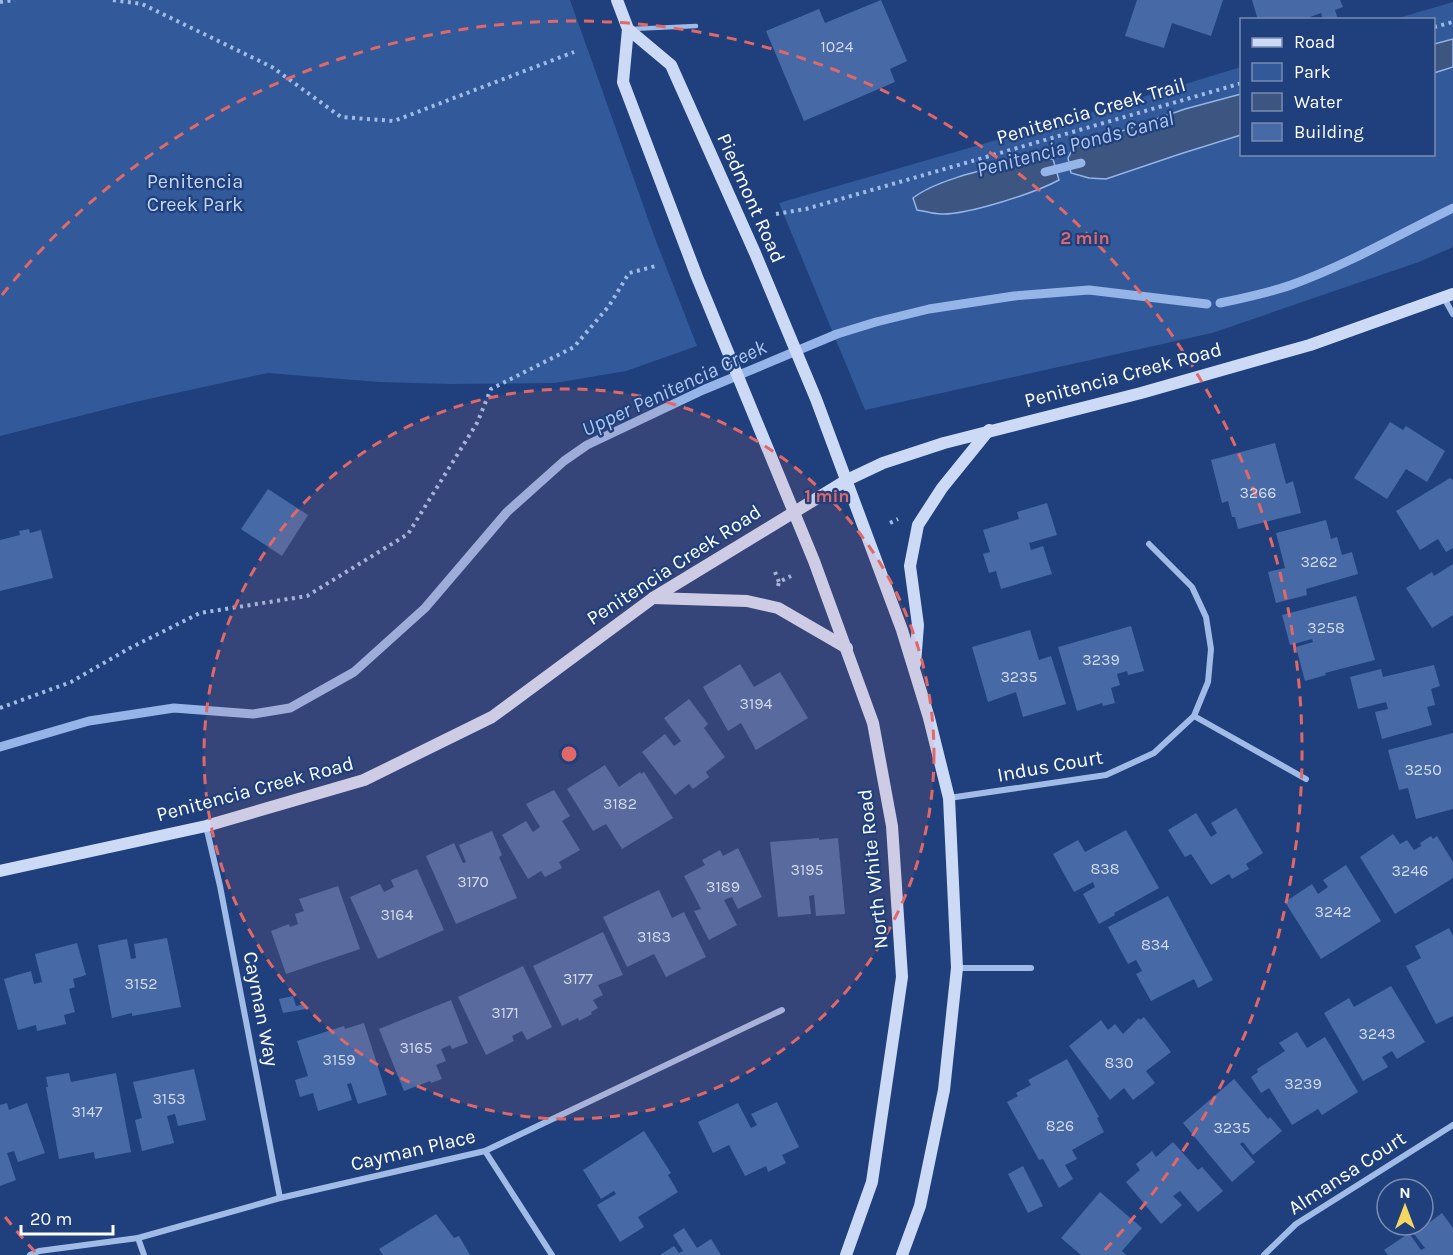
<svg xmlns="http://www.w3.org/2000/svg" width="1453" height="1255" viewBox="0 0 1453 1255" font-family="Karla,sans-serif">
  <rect width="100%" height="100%" fill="#1f407c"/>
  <g fill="#32599a">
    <polygon points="0,0 570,0 656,241 697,346 626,371 555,383 450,384 379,382 268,373 135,402 0,436"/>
    <polygon points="1453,2 1453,247 1419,262 1212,333 865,410 779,203 1100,110 1241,67 1242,154 1434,154 1434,20 1395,19"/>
  </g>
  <g fill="#3c5581" stroke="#95b5e8" stroke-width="1.5">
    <polygon points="1453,39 1453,67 1434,73 1434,44"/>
    <polygon points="1241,94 1241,135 1180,154 1106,179 1089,178 1071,173 1068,158 1073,148 1185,109"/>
    <path d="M 1033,158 L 1053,159 L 1059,180 C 1035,193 967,215 941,214 C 933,214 925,211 917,210 L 913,198 C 940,177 999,167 1033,158 Z"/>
  </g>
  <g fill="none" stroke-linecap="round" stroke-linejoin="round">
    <g stroke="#95b5e8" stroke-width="9">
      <polyline points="1045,172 1081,163"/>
      <path d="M 1220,303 C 1244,298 1268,293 1291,285 C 1347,265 1400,234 1453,208"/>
      <polyline points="0,747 89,721 174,708 253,714 290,708 354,672 425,608 507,512 564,461 587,445 703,390 837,334 876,322 929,309 1014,296 1089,290 1207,304"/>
    </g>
  </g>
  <g fill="#476aa6">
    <polygon points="881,0 907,61 890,69 895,82 804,121 766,31 819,9 825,23"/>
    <polygon points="1137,0 1223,0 1211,36 1172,23 1164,48 1125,36"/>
    <polygon points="1252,0 1340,0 1343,7 1335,10 1338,19 1336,20 1323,20 1321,13 1302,20 1258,20"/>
    <polygon points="1390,422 1403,430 1406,426 1445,451 1427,482 1406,469 1387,499 1354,478"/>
    <polygon points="1275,443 1286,484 1293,481 1301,513 1238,529 1235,517 1232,517 1228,501 1222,503 1211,460"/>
    <polygon points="1450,478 1453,480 1453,548 1446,552 1438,539 1420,550 1396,511"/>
    <polygon points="268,489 308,515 282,556 241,529"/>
    <polygon points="1047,503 1057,535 1029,543 1031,550 1043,546 1052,574 1001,589 996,571 989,573 983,554 990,552 983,530 1019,519 1017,512"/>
    <polygon points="1326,520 1331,539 1337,537 1342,555 1352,552 1358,574 1306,589 1307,595 1276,603 1268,572 1285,568 1276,533"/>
    <polygon points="29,529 30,533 41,530 53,578 0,591 0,540 20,535 19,531"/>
    <polygon points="1453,564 1453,615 1432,628 1406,588 1432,572 1434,576"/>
    <polygon points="1356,596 1375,660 1325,673 1326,675 1305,681 1296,647 1313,642 1312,639 1290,645 1282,615"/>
    <polygon points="1131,626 1144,671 1128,675 1127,671 1117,674 1120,685 1111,688 1115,703 1103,706 1102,703 1077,711 1058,647"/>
    <polygon points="1030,630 1039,660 1051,656 1066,704 1023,717 1016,692 988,702 972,647"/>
    <polygon points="740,664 754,687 780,672 808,718 756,750 741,723 728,731 703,687"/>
    <polygon points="1434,665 1440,686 1431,689 1435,705 1427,707 1432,725 1382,739 1375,712 1388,709 1386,702 1358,709 1350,677 1381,669 1383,677"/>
    <polygon points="689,699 708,724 704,728 725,757 706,772 709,777 693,789 689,784 675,795 642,752 665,734 674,746 681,741 664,718"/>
    <polygon points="1453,733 1453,809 1416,819 1408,788 1399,790 1388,750"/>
    <polygon points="605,765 619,787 640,772 641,774 644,772 673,818 622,849 606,824 593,831 567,789"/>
    <polygon points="554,790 570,816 562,821 580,850 559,862 562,868 545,877 541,871 528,879 502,835 526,821 533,832 540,827 526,804"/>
    <polygon points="1236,808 1263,853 1246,864 1249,869 1232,879 1229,874 1211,885 1191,854 1185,857 1168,830 1196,813 1211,837 1217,833 1211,823"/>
    <polygon points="1126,830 1159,888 1114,913 1115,915 1099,924 1083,894 1095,887 1093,882 1074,892 1053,854 1078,840 1085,852"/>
    <polygon points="492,831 502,855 499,857 517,898 456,924 426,856 454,843 463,863 466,862 459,845"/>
    <polygon points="1393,834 1400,844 1407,840 1414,850 1421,846 1420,843 1431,836 1433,839 1437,836 1453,862 1453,878 1395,914 1360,857"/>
    <polygon points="819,838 819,840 838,838 845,914 816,916 814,895 809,896 811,914 778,917 770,842"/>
    <polygon points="738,848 762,897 738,909 732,897 724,900 737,925 709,940 694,911 701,909 684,876 705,865 702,860 720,850 723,856"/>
    <polygon points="1346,865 1381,921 1321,959 1285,902 1312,884 1318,894 1328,887 1323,880"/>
    <polygon points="417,869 444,930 378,959 350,897 380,884 384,892 394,887 391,880"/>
    <polygon points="338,886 360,949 286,974 271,931 289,924 290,927 298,924 295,914 304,911 299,899"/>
    <polygon points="659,890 672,918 684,912 706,957 666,977 654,954 627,967 603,917"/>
    <polygon points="1168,896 1213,980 1198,988 1194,979 1151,1001 1136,974 1142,971 1136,960 1128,964 1108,927"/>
    <polygon points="1449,928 1453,936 1453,1016 1436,1024 1406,966 1421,958 1415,946"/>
    <polygon points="603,932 623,975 598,985 603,995 593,1000 598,1008 591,1012 592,1014 579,1021 578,1018 562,1026 533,966"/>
    <polygon points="167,938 181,1007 132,1016 132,1013 112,1018 98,945 127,939 131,959 136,958 134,944"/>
    <polygon points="77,943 86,975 73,979 75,987 69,989 75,1012 64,1015 66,1024 37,1031 36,1025 18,1030 4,979 31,971 34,984 42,982 35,954"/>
    <polygon points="523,966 552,1027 527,1040 522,1031 512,1036 514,1041 486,1055 458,997"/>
    <polygon points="1391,986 1425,1042 1397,1059 1392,1051 1382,1057 1388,1067 1363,1081 1324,1013 1349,998 1354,1007"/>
    <polygon points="293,996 296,1006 305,1004 306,1009 283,1013 279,999"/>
    <polygon points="451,1000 468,1043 452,1049 450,1045 441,1049 446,1061 436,1065 442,1079 431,1083 430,1081 404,1091 379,1029"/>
    <polygon points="1144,1017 1171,1052 1146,1071 1155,1083 1133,1100 1124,1088 1110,1100 1069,1046 1101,1020 1108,1030 1115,1024 1123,1034 1139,1018 1140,1020"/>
    <polygon points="364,1023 387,1095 358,1104 351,1083 347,1084 352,1100 318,1111 313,1093 300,1097 295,1080 308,1076 297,1041 344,1026 345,1029"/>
    <polygon points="1297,1032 1307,1048 1325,1037 1358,1092 1322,1115 1318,1109 1292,1125 1269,1088 1261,1093 1251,1077 1258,1072 1257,1069 1285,1051 1279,1043"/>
    <polygon points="1067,1059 1099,1117 1097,1118 1104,1132 1072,1150 1077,1159 1065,1165 1073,1179 1059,1188 1043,1159 1039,1160 1007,1102 1018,1096 1016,1093 1031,1085 1028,1080"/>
    <polygon points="194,1069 206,1120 178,1126 175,1114 167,1116 174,1143 142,1151 135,1120 142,1118 133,1082"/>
    <polygon points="69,1073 71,1082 116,1073 131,1152 95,1159 94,1152 59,1159 46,1087 48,1087 46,1077"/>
    <polygon points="1234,1079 1268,1119 1270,1117 1282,1131 1253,1155 1243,1142 1240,1144 1255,1162 1232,1182 1183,1123"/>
    <polygon points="777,1102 799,1147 782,1155 786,1163 768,1172 766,1166 745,1176 729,1145 713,1153 698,1122 738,1103 751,1128 757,1125 751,1114"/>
    <polygon points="7,1103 9,1110 27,1103 45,1153 18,1162 14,1151 7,1153 16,1180 0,1186 0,1105"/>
    <polygon points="644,1131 671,1173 668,1175 678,1192 638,1217 644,1227 620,1242 597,1205 616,1194 614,1191 601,1199 583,1170"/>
    <polygon points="1173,1142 1198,1170 1202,1167 1223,1191 1198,1212 1180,1191 1173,1196 1182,1205 1161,1224 1126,1182 1140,1170 1136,1164 1152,1151 1156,1157"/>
    <polygon points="1023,1166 1043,1206 1028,1213 1008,1174"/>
    <polygon points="1100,1192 1142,1228 1122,1251 1126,1255 1081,1255 1061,1238"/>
    <polygon points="1442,1213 1453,1228 1453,1255 1388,1255 1384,1250 1409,1233 1421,1250 1425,1248 1414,1234"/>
    <polygon points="436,1214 454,1238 459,1236 470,1255 383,1255 379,1249"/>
    <polygon points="684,1228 697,1248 711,1239 721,1255 660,1255 674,1246 679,1253 683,1251 673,1235"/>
  </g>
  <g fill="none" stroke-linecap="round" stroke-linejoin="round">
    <g stroke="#a1bbe7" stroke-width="4" stroke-dasharray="3 4.5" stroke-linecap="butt">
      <polyline points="113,0 142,4 272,67 341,117 394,121 574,52"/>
      <polyline points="0,2 15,0"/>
      <polyline points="1434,27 1453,22"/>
      <polyline points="776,214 806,209 1242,83"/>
      <polyline points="890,523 898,519"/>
      <polyline points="775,572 779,582"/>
      <polyline points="778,586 779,582 791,576"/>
      <polyline points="0,708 71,682 130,648 200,613 307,596 408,534 477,423 491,389 574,347 609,306 629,273 656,266"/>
    </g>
    <polyline stroke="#a1bbe7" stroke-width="4.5" points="631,29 696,26"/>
    <g stroke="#a1bbe7" stroke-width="6">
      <polyline points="1444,298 1453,314"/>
      <polyline points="1194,716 1306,779"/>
      <polyline points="949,798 1106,775 1154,753 1194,716 1208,682 1211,649 1206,617 1192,587 1149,544"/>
      <polyline points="206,826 220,886 280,1198"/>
      <polyline points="957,968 1031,968"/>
      <polyline points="485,1151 552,1255"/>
      <polyline points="138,1238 144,1255"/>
      <polyline points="30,1255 39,1251 138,1238 280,1198 485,1151 782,1010"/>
      <polyline points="1264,1255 1296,1224 1453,1125"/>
    </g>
    <g stroke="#ccdaf6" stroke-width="12">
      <polyline points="617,0 628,29 623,82 697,277 814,561 873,723 892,826 902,977 872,1182 846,1255"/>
      <polyline points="628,29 671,65 755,253 816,399 902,630 929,718 949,798 957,968 944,1090 920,1206 902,1255"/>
      <polyline points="653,598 747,601 778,608 847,648"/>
      <polyline points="915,664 918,625 910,566 918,525 942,488 989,430"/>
      <polyline points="0,871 206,826 364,780 492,717 653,598 847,480 883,463 944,443 1141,393 1310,345 1453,294"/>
    </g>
  </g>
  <circle cx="569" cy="754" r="365" fill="#e26868" fill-opacity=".12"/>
  <g fill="none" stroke="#e26868" stroke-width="3" stroke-dasharray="10 8">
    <circle cx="569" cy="754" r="365"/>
    <path d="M35 1252A730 730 0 0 1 2 1213M2 295A730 730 0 1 1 1103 1252"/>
  </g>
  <g text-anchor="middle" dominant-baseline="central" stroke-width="4.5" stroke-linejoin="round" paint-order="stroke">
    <g font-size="16" fill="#d1dae9">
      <text x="837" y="46">1024</text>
      <text x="1258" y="492">3266</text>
      <text x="1319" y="561">3262</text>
      <text x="1326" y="627">3258</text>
      <text x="1101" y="659">3239</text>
      <text x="1019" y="676">3235</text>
      <text x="756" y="703">3194</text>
      <text x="1423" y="769">3250</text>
      <text x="620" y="803">3182</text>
      <text x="1105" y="868">838</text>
      <text x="807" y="869">3195</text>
      <text x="1410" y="870">3246</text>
      <text x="473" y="881">3170</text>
      <text x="723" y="886">3189</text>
      <text x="1333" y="911">3242</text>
      <text x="397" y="914">3164</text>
      <text x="654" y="936">3183</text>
      <text x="1155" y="944">834</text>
      <text x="578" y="978">3177</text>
      <text x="141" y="983">3152</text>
      <text x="505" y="1012">3171</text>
      <text x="1377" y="1033">3243</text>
      <text x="416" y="1047">3165</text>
      <text x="339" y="1059">3159</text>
      <text x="1119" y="1062">830</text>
      <text x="1303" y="1083">3239</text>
      <text x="169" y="1098">3153</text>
      <text x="87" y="1111">3147</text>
      <text x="1060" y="1125">826</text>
      <text x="1232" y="1127">3235</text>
    </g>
    <g font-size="20" fill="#fff" stroke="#1f407c">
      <text transform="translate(1091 111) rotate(-16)">Penitencia Creek Trail</text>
      <text transform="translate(751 198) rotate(66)">Piedmont Road</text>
      <text transform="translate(1123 375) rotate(-15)">Penitencia Creek Road</text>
      <text transform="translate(674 565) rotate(-33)">Penitencia Creek Road</text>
      <text transform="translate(1050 766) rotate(-10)">Indus Court</text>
      <text transform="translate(255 789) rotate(-15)">Penitencia Creek Road</text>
      <text transform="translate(873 869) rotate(-96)">North White Road</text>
      <text transform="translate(261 1009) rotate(79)">Cayman Way</text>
      <text transform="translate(413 1150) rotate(-13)">Cayman Place</text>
      <text transform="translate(1347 1173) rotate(-33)">Almansa Court</text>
    </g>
    <g font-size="20" fill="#c5d7f5" stroke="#1f407c">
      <text x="195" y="181">Penitencia<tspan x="195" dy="23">Creek Park</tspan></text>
    </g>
    <g font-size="21" font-style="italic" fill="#acc5ef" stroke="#1f407c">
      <text transform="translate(1075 144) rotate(-15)">Penitencia Ponds Canal</text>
      <text transform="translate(674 388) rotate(-25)">Upper Penitencia Creek</text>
    </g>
  </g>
  <circle cx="569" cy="754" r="9" fill="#e26868" stroke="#1f407c" stroke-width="3"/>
  <g font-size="18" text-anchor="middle" font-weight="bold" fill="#e26868" stroke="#1f407c" stroke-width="4.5" stroke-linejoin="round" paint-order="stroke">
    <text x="1085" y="244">2 min</text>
    <text x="827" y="502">1 min</text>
  </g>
  <rect x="1240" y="18" width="195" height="138" fill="#1f407c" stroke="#798cb0" stroke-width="1.5"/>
  <rect x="1252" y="38" width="30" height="9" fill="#ccdaf6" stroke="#798cb0" stroke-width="1.5"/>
  <text x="1294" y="48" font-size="18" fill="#ffffff">Road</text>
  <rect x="1252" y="63" width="30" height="18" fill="#32599a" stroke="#798cb0" stroke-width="1.5"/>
  <text x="1294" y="78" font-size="18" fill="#ffffff">Park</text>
  <rect x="1252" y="93" width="30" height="18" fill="#3c5581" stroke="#798cb0" stroke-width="1.5"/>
  <text x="1294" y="108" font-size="18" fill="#ffffff">Water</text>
  <rect x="1252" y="123" width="30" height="18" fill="#476aa6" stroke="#798cb0" stroke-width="1.5"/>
  <text x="1294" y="138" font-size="18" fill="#ffffff">Building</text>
  <g transform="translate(1405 1207)"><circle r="28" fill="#1f407c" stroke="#798cb0" stroke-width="1.5"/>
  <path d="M0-4.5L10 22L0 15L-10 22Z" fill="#f5d661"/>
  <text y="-9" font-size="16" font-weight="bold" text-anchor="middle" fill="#ffffff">N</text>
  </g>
  <path d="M21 1225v9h92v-9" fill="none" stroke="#ffffff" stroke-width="3"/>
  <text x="30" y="1225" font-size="18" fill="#ffffff" stroke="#1f407c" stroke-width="4.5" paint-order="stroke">20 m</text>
</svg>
